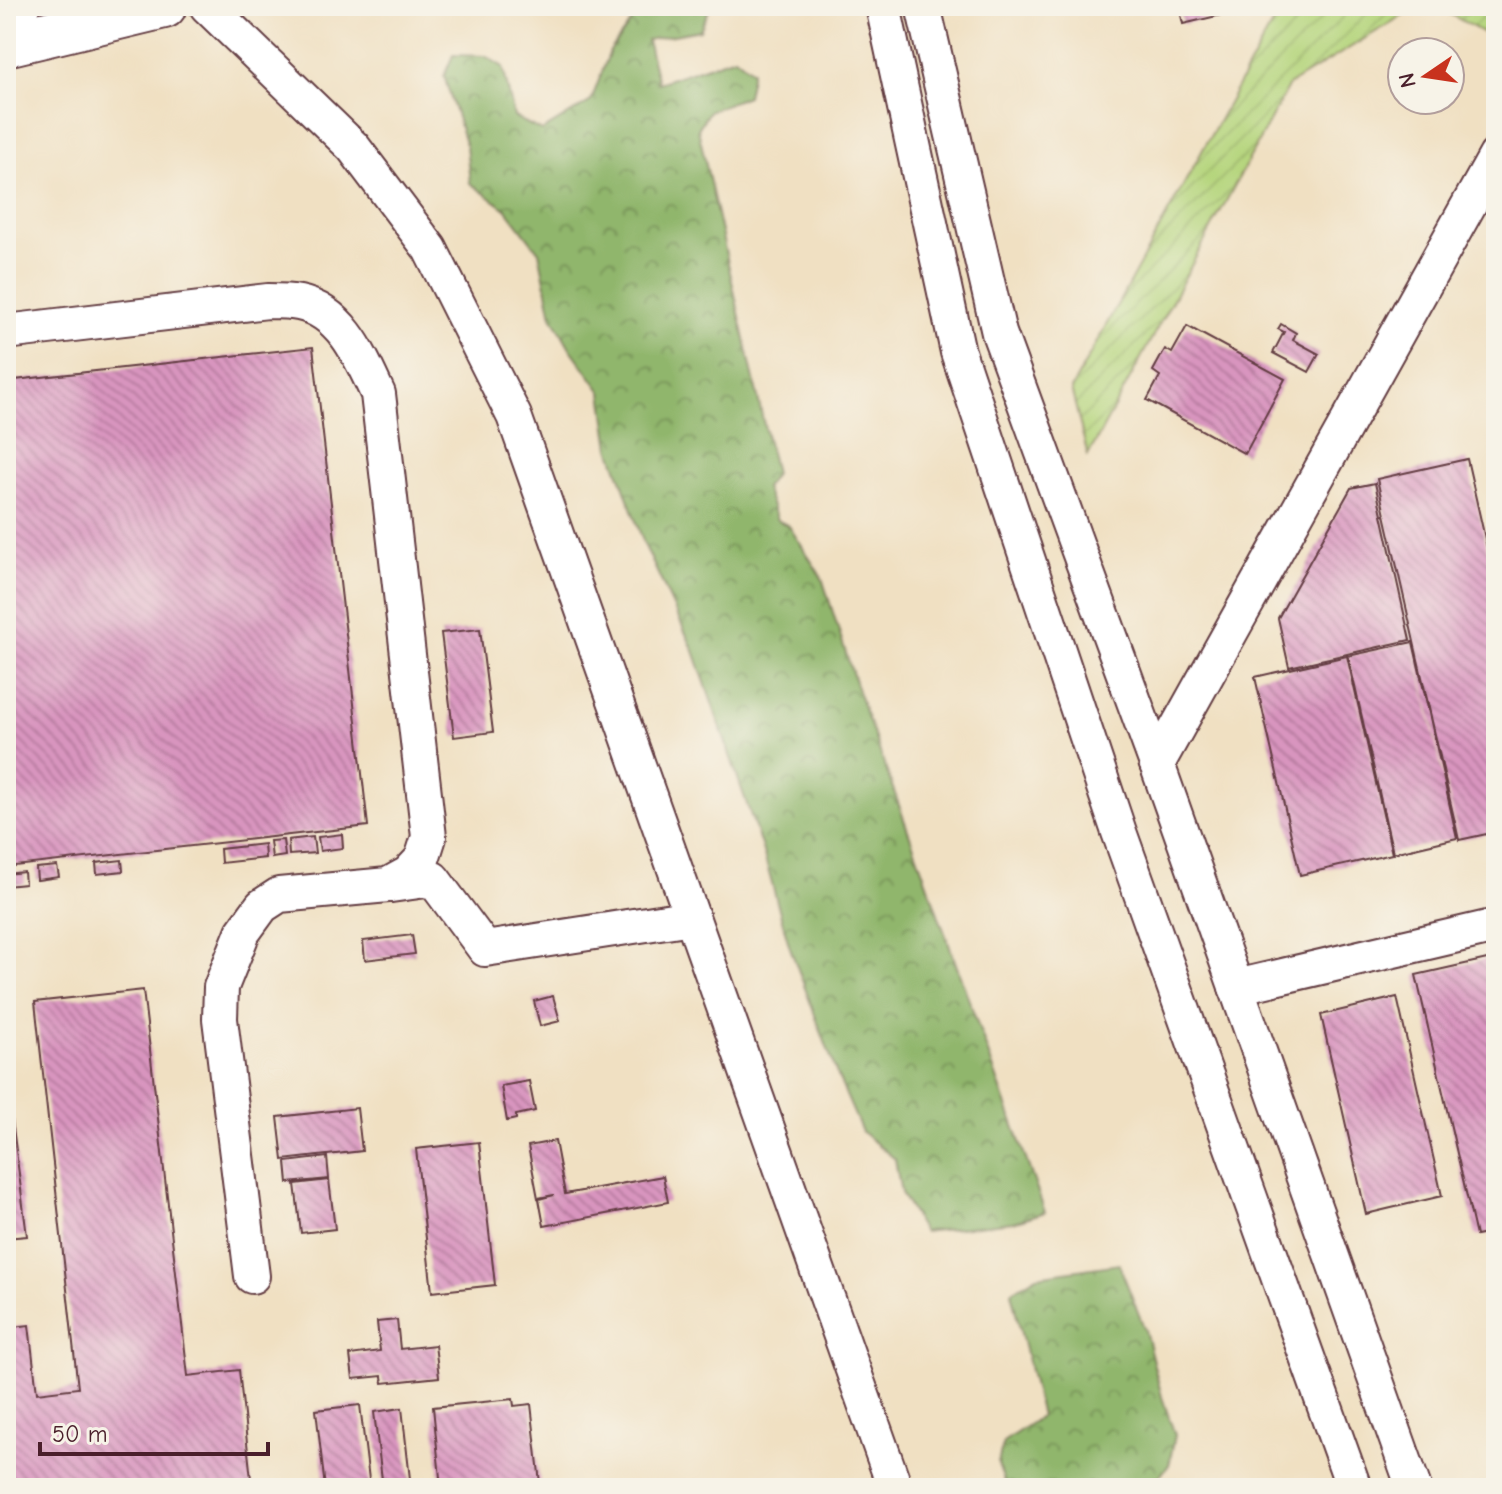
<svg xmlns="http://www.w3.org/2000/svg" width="1502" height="1494" viewBox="0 0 1502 1494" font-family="'Comic Neue',sans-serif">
  <defs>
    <pattern id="forest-crowns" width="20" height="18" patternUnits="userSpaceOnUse" patternTransform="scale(2)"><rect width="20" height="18" fill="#90b66c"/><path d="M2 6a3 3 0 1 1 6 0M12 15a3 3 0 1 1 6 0" fill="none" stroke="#789359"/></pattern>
    <pattern id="garden-furrows" width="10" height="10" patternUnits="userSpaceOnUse" patternTransform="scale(2)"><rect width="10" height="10" fill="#b5d57d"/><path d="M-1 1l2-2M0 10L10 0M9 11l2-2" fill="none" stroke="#9db66c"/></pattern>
    <pattern id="building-back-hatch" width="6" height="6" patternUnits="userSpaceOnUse" patternTransform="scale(2)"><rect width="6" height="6" fill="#d995bf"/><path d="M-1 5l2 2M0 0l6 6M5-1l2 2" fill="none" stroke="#b2799b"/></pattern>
  </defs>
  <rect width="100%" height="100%" fill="#f7f3e8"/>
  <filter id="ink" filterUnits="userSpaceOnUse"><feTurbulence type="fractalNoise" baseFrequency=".0125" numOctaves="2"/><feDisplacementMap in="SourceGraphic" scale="16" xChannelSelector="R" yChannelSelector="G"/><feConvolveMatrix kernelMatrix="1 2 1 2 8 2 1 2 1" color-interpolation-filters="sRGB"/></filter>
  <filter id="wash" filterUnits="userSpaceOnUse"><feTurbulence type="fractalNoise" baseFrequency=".006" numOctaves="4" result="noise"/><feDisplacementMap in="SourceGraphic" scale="32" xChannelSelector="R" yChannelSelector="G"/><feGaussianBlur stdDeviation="1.8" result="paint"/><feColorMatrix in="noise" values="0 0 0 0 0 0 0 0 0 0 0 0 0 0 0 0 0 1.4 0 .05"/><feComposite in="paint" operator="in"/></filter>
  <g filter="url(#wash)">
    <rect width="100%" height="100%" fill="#f0e0c2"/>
    <g fill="url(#forest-crowns)" stroke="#6d6a4c" stroke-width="2">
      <polygon points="643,6 711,6 700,30 647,40 658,83 735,57 752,71 747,96 709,111 698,129 775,474 765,488 777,520 789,526 822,578 858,691 1045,1212 1013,1222 923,1232 901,1193 895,1159 862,1132 838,1077 789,945 762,848 694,651 644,544 610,448 602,392 570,348 552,316 539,252 506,209 470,183 466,146 444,76 453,55 485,56 503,67 514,117 542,131 591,101 610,51"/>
      <polygon points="1119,1264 1145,1330 1162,1397 1175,1435 1169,1465 1157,1479 1157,1488 1007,1488 998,1464 1003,1442 1041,1416 1011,1292 1037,1276"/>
    </g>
    <g fill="url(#garden-furrows)" stroke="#807a54" stroke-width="2">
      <polygon points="1282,6 1418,6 1289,85 1088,456 1071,389"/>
      <polygon points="1436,6 1496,6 1496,40"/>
    </g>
    <g id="blocks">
      <g fill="url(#building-back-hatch)">
        <polygon points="1179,6 1254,6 1255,7 1183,24"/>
        <polygon points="1281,324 1296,333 1293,340 1319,354 1309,372 1273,353 1284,332 1278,329"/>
        <polygon points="1187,326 1285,379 1245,454 1147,400 1160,376 1153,371 1165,349 1172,353"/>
        <polygon points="313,347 368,826 6,867 6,381"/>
        <polygon points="1496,365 1496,387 1495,387 1490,366"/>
        <polygon points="1467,459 1496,587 1496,832 1459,840 1377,479"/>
        <polygon points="1375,483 1410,640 1289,667 1278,618 1351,488"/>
        <polygon points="480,629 493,732 454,737 441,633"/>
        <polygon points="1413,642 1457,838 1393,853 1348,656"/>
        <polygon points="1347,656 1392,854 1300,875 1255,677"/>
        <polygon points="342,834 343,848 320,851 318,837"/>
        <polygon points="313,837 315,853 289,855 288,840"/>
        <polygon points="283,840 285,856 272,858 270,841"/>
        <polygon points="264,844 265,858 221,863 220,849"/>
        <polygon points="122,860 123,871 97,874 96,863"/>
        <polygon points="57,866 59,877 37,880 36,868"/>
        <polygon points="24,872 25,884 6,886 6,874"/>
        <polygon points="412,935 415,954 365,960 363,941"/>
        <polygon points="1496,957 1496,1232 1476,1236 1416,975"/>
        <polygon points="143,990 188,1376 239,1370 252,1488 6,1488 6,1328 29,1325 37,1393 78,1388 35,1002"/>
        <polygon points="553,996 560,1021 540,1026 534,1001"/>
        <polygon points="1397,997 1442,1196 1366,1214 1321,1015"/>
        <polygon points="6,1073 27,1236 6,1238"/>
        <polygon points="529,1081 535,1111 516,1115 516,1119 507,1121 501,1086"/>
        <polygon points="357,1108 362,1151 283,1160 278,1117"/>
        <polygon points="555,1141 565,1194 663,1176 668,1202 544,1226 539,1199 554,1195 538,1198 528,1146"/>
        <polygon points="479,1142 495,1285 432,1292 416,1149"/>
        <polygon points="327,1157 329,1179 288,1183 286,1162"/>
        <polygon points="329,1180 335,1229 301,1233 295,1184"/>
        <polygon points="397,1320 400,1349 435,1345 439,1377 383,1383 382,1376 353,1379 350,1355 380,1351 377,1322"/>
        <polygon points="513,1399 514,1406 531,1404 540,1483 494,1488 441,1488 433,1407"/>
        <polygon points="360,1405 370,1488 325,1488 316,1410"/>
        <polygon points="402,1408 411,1488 383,1488 374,1412"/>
      </g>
    </g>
  </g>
  <g filter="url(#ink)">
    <use href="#blocks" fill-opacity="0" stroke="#633c42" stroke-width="2"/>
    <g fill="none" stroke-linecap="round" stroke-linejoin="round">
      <defs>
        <g id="minor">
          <polyline points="207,6 353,147 430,249 514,416 895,1488"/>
          <polyline points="883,6 958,352 1119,832 1354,1488"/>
          <polyline points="923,6 999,333 1157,764 1414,1488"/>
          <path d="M 6,332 L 268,301 C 278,301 289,301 299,303 C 343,312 361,358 378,394 L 429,837 L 422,859 L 408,874 L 388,885 L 279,895 L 262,906 L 243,932 L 221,987 L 220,1019 L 252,1276"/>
          <polyline points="1157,764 1496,156"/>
          <polyline points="391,885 433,879 485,949 692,917"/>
          <polyline points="1236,987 1496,926"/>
        </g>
        <g id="highway">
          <polyline points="6,9 18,6"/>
          <polyline points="6,44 164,6"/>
        </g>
      </defs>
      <use href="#minor" stroke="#633c42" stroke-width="38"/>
      <use href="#highway" stroke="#633c42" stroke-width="48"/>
      <use href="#minor" stroke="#fff" stroke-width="34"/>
      <use href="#highway" stroke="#fff" stroke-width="44"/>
    </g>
  </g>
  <rect width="1502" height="1494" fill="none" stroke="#f7f3e8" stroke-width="32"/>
  <g transform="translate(1426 76) rotate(257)"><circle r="38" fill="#f7f3e8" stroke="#b29e9c" stroke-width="2"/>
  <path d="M0-6L14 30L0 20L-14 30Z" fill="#c8321e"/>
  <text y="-12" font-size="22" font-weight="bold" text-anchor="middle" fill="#4a1f2b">N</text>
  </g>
  <path d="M40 1442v12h228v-12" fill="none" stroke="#4a1f2b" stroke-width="4"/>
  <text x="52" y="1442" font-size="24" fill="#4a1f2b" stroke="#f7f3e8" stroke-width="6" paint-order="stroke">50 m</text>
</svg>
